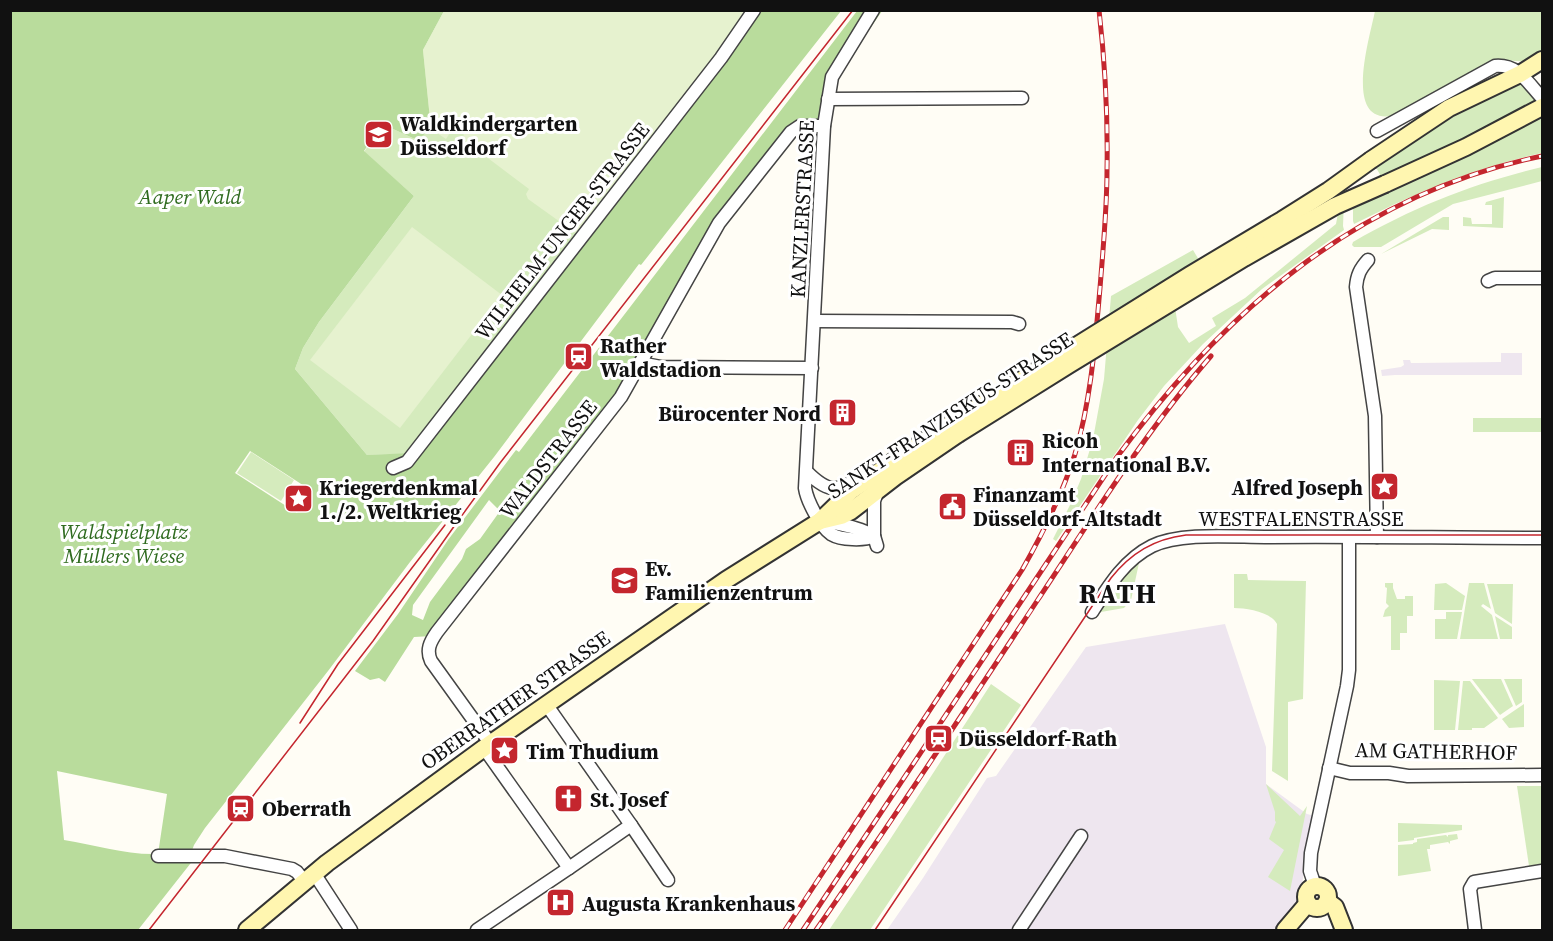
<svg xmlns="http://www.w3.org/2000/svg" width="1553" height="941" viewBox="0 0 1553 941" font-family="'Source Serif 4',serif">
  <rect width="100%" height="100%" fill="#fffdf5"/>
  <g fill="#eee6ef">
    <polygon points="1501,353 1522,353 1522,375 1395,375 1382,376 1381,370 1401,367 1404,365 1403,360 1410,360 1411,363 1416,363 1501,362"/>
    <polygon points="1225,624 1266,747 1266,784 1307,814 1315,816 1299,899 1278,930 887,930 923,878 987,778 996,776 1086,647"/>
  </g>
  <g fill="#d5ebbd">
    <polygon points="444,11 751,11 412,454 367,455 295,369 303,348 319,322 414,196 364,152 382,124 417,140 423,50"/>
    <path d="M 1375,11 L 1542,11 L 1542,53 C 1537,56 1530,61 1524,61 C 1513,62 1503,58 1492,60 L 1396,115 C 1341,129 1370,37 1375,11 Z"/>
    <polygon points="1521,79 1542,99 1383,180 1373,162 1435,122"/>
    <path d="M 1542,114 L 1542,153 C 1476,167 1415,193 1354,224 L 1353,221 L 1353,209 Z"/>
    <path d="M 1542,167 L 1542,181 L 1453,204 L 1381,247 L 1354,247 L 1352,245 L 1353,242 C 1416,206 1472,184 1542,167 Z"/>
    <polygon points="1345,175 1343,226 1344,230 1262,289 1203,344 1164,386 1138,420 1056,541 1053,539 1070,505 1081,479 1093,439 1104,379 1111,296 1193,250 1199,260 1175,307 1178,327 1189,343 1216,326 1212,318 1245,298 1336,224"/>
    <polygon points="1504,197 1503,228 1463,226 1463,217 1471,218 1472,224 1492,224 1492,205 1485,205 1486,202"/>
    <polygon points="1443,217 1449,217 1449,230 1432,229 1381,254"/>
    <rect x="1473" y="418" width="69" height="14"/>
    <polygon points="251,452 294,480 281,501 237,473"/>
    <polygon points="1139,563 1131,600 1124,608 1101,612 1099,614 1098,611 1124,576"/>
    <path d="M 1234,574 L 1247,574 L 1248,580 L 1306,581 L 1303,699 L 1288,702 L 1288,781 L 1272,771 L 1277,624 C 1271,612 1247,608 1234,608 Z"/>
    <polygon points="1385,583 1393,583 1393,588 1397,599 1405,599 1405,596 1413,596 1413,616 1407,616 1407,633 1400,633 1400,650 1391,650 1391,616 1383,617 1385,610 1389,606 1386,603 1387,588 1385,587"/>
    <polygon points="1446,583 1465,596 1462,610 1434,610 1435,584"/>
    <polygon points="1469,583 1484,583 1491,609 1483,604 1481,606 1492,615 1498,639 1460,639"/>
    <polygon points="1487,584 1513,584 1512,624 1495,613"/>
    <polygon points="1446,612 1462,612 1457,639 1435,639 1435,619 1446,619"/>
    <polygon points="1495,616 1512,627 1512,639 1500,639"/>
    <polygon points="1472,679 1501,679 1513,706 1500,715"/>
    <polygon points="1504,679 1522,679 1522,702 1516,706"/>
    <polygon points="1434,680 1460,681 1455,730 1434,730"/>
    <polygon points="1463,681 1470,681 1498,718 1484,728 1472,728 1472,730 1458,730"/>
    <polygon points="991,684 1021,705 870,930 829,930 889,841"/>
    <polygon points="1524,704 1524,727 1509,728 1502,719"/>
    <polygon points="1266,784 1300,816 1307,806 1290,891 1268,877 1284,850 1269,839 1276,822 1275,821 1275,812"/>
    <polygon points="1517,786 1542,786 1542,864 1529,866"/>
    <polygon points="1398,823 1462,825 1462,830 1414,838 1414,840 1398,842"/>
    <polygon points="1457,834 1458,839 1450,841 1450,844 1448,842 1430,845 1430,849 1427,849 1431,871 1398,876 1398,845 1413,844 1413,843 1417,842 1417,839 1446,835 1448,837 1448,835"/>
  </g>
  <g fill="#b9dc9c" fill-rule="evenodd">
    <path d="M 10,11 L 444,11 L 423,50 L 431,129 L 417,140 L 382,124 L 364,151 L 414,196 L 319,322 L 303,348 L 295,369 L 367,455 L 412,453 L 751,11 L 841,11 L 641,265 L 639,264 L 494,457 L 410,562 L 328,671 L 205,828 L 194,845 L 189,859 L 194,859 L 138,930 L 11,930 ZM 250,451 L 312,491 L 297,513 L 235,473 ZM 57,771 L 167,794 L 158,854 C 125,855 96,845 64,840 Z"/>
    <path d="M 857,11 L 882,11 L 835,80 L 820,122 L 800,125 L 721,216 L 632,375 L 432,636 L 414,637 L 385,682 L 379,678 L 370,680 L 355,671 L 398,614 L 448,540 L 516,450 L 519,452 ZM 489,500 L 500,511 L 480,539 L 466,549 L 462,559 L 430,602 L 423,620 L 412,615 L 413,605 Z"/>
  </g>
  <g fill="#e6f2cf">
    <polygon points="444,11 746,11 725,44 577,234 528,199 526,194 529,189 464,140 463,127 456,123 446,139 431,129 423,50"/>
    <polygon points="412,227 502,295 400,428 310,360"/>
  </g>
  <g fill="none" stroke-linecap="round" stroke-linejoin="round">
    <defs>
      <g id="street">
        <path d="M 873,10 L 832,77 L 824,126 L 805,488 C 807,501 820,526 831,534 C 841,540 864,541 874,536"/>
        <polyline points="828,99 1022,98"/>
        <path d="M 1377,131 L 1495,66 C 1518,64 1528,83 1542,98"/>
        <path d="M 1368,260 C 1360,269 1357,275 1356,287 L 1375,416 L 1377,537"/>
        <polyline points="1488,281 1495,278 1542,278"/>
        <polyline points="815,321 1012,322 1019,324"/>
        <polyline points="640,363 661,367 812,368"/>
        <polyline points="393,468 407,462 721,58 754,10"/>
        <path d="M 807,472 C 814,479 826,490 837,488 C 846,486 852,481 861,481"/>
        <path d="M 824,521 C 841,525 859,527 874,536"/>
        <polyline points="877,546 874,536 874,501 878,490"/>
        <path d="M 1092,612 C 1108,587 1124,560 1152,546 C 1181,532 1233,537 1265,537 C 1357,536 1450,538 1542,538"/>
        <path d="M 490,743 L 431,661 C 426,650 430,642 437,632 L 621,397 L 719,223 L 791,132 L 800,126 L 824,126"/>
        <polyline points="484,748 569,868 631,825 546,704"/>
        <polyline points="1329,768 1350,773 1389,773 1408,776 1542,775"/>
        <polyline points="631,825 668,880"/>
        <polyline points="158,856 225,856 292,869 297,872 304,881"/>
        <polyline points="314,873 351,930"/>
        <polyline points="1315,886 1310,871 1311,853 1347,686 1349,670 1349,537"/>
        <polyline points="477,930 569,868"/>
        <polyline points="1019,930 1081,836"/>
        <polyline points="1475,930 1470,889 1474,882 1542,871"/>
      </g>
      <g id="secondary">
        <polyline points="1371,160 1449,108 1520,74 1542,60"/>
        <polyline points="1385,184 1466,147 1542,107"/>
        <polyline points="820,521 841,516 851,511 895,477 958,434"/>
        <circle cx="1317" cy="897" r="11"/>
        <polyline points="1327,901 1335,907 1344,930"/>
        <polyline points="247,930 327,863 484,748 726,580 820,521 851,491 897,459 951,424"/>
        <polyline points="1285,930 1308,903"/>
      </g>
    </defs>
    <use href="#street" stroke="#444" stroke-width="15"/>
    <use href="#secondary" stroke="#333" stroke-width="20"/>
    <use href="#street" stroke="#fff" stroke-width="12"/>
    <use href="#secondary" stroke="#fff6b0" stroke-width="16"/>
    <g stroke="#c4262e" stroke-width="1.5">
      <polyline points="300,723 338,664 445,525"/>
      <polyline points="149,930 373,641 455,525 500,463 853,10"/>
      <path d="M 875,930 L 1111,578 C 1131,553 1154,539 1186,535 L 1542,535"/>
    </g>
    <defs>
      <g id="rail">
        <path d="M 785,930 L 1022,570 C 1043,533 1062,495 1075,454 C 1091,400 1095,344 1100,288 C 1103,249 1107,209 1107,170 C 1108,116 1105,63 1099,10"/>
        <path d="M 803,930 L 1117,457 C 1226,309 1359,194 1542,156"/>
        <path d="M 816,930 C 891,822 964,712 1037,601 C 1092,518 1145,432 1211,356"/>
      </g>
    </defs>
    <use href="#rail" stroke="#c4262e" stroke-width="5"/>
    <use href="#rail" stroke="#fff" stroke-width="3" stroke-dasharray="9" stroke-linecap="butt"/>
    <defs>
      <g id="secondary-bridge">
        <polyline points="951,424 1190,275 1282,220 1328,191 1371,160"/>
        <polyline points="958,434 1070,364 1244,258 1335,206 1385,184"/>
      </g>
    </defs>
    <use href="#secondary-bridge" stroke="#333" stroke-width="20" stroke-linecap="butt"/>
    <use href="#secondary-bridge" stroke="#fff6b0" stroke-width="16"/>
  </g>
  <defs>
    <symbol id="school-square" viewBox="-11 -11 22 22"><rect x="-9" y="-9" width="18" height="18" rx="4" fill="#c4262e" stroke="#fff"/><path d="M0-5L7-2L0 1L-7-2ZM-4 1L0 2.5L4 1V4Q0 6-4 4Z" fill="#fff"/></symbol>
    <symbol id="station-square" viewBox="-11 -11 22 22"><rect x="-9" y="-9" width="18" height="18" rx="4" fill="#c4262e" stroke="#fff"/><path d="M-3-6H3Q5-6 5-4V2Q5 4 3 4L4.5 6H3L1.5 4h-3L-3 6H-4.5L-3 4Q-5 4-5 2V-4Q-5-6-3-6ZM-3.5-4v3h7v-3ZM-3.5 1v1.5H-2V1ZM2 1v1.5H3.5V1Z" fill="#fff"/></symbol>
    <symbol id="building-square" viewBox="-11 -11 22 22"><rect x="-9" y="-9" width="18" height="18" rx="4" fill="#c4262e" stroke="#fff"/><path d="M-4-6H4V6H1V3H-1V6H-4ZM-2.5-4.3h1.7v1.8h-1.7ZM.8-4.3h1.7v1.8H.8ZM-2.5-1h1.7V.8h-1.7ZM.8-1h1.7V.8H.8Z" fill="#fff"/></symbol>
    <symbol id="sight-square" viewBox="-11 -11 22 22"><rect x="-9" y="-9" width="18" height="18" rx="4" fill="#c4262e" stroke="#fff"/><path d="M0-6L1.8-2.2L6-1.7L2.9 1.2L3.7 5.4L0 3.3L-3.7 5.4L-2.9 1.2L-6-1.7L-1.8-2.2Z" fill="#fff"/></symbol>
    <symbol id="civic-square" viewBox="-11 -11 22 22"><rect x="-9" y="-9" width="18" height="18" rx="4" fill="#c4262e" stroke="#fff"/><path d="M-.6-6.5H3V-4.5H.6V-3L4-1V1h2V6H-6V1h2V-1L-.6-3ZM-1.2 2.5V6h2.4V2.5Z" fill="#fff"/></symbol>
    <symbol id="church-square" viewBox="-11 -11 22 22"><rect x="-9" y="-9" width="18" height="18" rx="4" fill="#c4262e" stroke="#fff"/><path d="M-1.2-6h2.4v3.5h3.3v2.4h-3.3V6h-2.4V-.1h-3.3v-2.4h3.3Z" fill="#fff"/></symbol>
    <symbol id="hospital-square" viewBox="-11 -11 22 22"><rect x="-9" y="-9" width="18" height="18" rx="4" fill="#c4262e" stroke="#fff"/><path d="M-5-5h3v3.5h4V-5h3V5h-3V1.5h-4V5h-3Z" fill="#fff"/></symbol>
  </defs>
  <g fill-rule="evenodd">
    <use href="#school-square" x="362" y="118" width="33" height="33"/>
    <use href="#station-square" x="562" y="340" width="33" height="33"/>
    <use href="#building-square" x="826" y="396" width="33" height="33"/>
    <use href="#building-square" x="1004" y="436" width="33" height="33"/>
    <use href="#sight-square" x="1368" y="470" width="33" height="33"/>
    <use href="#sight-square" x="282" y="482" width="33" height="33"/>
    <use href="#civic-square" x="936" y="490" width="33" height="33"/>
    <use href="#school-square" x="608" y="564" width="33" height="33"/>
    <use href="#station-square" x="922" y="722" width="33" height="33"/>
    <use href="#sight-square" x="488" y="734" width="33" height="33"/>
    <use href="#church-square" x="552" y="782" width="33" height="33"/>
    <use href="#station-square" x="224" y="792" width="33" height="33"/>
    <use href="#hospital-square" x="544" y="886" width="33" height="33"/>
  </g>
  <g text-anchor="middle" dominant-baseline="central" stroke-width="6" stroke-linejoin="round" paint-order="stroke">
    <g font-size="21" font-weight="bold" fill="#111" stroke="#fff" text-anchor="start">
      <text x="400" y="123">Waldkindergarten<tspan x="400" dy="24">Düsseldorf</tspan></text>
      <text x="600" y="345">Rather<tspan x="600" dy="24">Waldstadion</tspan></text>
      <text x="821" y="413" text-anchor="end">Bürocenter Nord</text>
      <text x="1042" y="440">Ricoh<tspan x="1042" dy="24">International B.V.</tspan></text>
      <text x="319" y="487">Kriegerdenkmal<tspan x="319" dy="24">1./2. Weltkrieg</tspan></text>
      <text x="1363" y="487" text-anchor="end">Alfred Joseph</text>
      <text x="973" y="494">Finanzamt<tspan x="973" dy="24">Düsseldorf-Altstadt</tspan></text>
      <text x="645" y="568">Ev.<tspan x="645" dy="24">Familienzentrum</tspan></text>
      <text x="959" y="738">Düsseldorf-Rath</text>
      <text x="526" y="751">Tim Thudium</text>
      <text x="590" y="799">St. Josef</text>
      <text x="262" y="808">Oberrath</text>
      <text x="582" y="903">Augusta Krankenhaus</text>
    </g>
    <g font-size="21" font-style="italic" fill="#2f6b1f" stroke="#fff">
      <text x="190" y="196">Aaper Wald</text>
      <text x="124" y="531">Waldspielplatz<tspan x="124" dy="24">Müllers Wiese</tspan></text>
    </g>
    <g font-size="21" fill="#111" stroke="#fff">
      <text transform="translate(802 209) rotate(-87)">KANZLERSTRASSE</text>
      <text transform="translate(562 231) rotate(-52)">WILHELM-UNGER-STRASSE</text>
      <text transform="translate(950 415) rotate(-33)">SANKT-FRANZISKUS-STRASSE</text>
      <text transform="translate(548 459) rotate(-52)">WALDSTRASSE</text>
      <text x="1301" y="518">WESTFALENSTRASSE</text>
      <text transform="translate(515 700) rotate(-35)">OBERRATHER STRASSE</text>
      <text transform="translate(1436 751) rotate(1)">AM GATHERHOF</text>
    </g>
    <g font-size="27" font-weight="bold" letter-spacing="1.5" fill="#111" stroke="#fff">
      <text x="1118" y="593">RATH</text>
    </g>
  </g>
  <rect width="1553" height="941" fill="none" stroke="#111111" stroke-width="24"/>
</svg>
